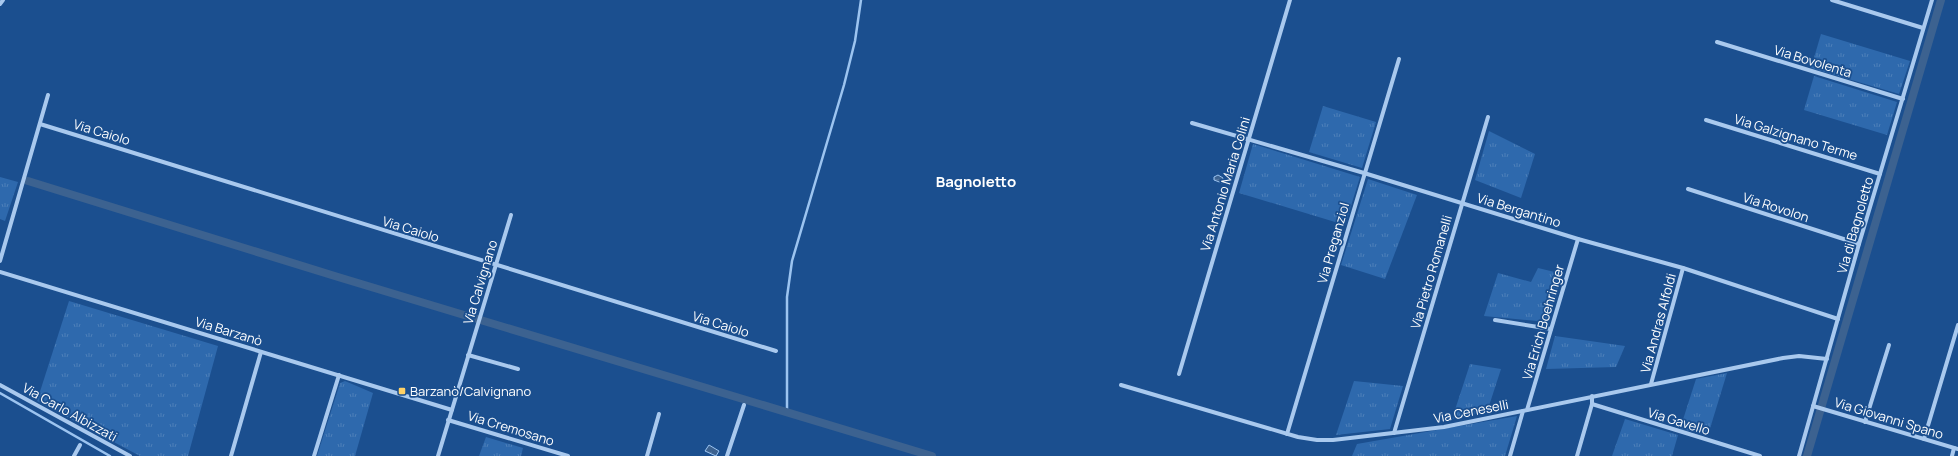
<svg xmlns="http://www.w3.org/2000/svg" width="1958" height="456" viewBox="0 0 1958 456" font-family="Manrope,sans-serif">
  <defs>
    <pattern id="grass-tufts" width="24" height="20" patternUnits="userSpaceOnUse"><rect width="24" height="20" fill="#2e69ad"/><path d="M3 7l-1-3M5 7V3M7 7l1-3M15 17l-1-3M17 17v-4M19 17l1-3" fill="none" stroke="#4d80b9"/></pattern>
    <pattern id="water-ripples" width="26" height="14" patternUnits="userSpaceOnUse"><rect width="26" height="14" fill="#3c6290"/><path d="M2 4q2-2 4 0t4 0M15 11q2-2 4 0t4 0" fill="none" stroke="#597aa1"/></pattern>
  </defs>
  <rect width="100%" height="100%" fill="#1b4f8f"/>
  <g fill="url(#grass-tufts)">
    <polygon points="1821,34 1910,61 1899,94 1811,68"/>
    <polygon points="1814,76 1897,102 1887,135 1804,110"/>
    <polygon points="1323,106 1376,122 1362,168 1309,152"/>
    <polygon points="1489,131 1535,154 1521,198 1475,180"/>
    <polygon points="1253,144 1360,177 1345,225 1239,193"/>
    <polygon points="0,177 18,182 5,221 0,219"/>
    <polygon points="1368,179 1417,195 1385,279 1341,265"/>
    <polygon points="1538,268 1563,274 1547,322 1484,316 1498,273 1531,282"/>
    <polygon points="69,301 218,346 188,456 140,456 37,401"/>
    <polygon points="1555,336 1625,346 1616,367 1546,369"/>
    <polygon points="1470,364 1501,369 1487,412 1452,419"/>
    <polygon points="1727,373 1708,435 1680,429 1696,379"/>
    <polygon points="345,381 373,393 355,456 317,456 340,383"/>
    <polygon points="1354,381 1403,386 1390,429 1336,435"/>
    <polygon points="1517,416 1505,456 1352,456 1357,444"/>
    <polygon points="1625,419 1678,435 1672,456 1612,456"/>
    <polygon points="486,437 523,448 521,456 479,456"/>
  </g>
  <g fill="url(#water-ripples)" stroke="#9cc4f0">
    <polygon points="1218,175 1223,178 1222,183 1214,180 1214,177"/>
    <polygon points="709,445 719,451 716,456 705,451"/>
  </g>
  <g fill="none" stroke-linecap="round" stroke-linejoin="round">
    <g stroke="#9cc4f0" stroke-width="2.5">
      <polyline points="0,393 110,456"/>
      <polyline points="787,413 787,297 792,261 844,85 855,41 861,0"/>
    </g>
    <g stroke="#3c6290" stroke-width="8">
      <polyline points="28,181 338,277 932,456"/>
      <polyline points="1807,456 1941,0"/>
    </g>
    <g stroke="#a9c9ee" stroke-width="4">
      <polyline points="1832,0 1923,28"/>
      <polyline points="0,4 3,0"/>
      <polyline points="1717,42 1903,99"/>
      <polyline points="1706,120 1880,174"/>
      <polyline points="1192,123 1364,173 1578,239 1683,268 1838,319"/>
      <polyline points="40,124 776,351"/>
      <polyline points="1688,189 1859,244"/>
      <polyline points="0,261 48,95"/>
      <polyline points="0,272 452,410"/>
      <polyline points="1495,320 1551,329"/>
      <polyline points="468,355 518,369"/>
      <polyline points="1179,374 1290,0"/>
      <polyline points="1651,384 1683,268"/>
      <polyline points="0,385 130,456"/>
      <polyline points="1121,385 1298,437 1317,440 1333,440 1444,427 1783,358 1799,356 1827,359"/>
      <polyline points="1592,404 1760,456"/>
      <polyline points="1813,406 1958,449"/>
      <polyline points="1527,410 1578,239"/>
      <polyline points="448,420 568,456"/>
      <polyline points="1865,422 1889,345"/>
      <polyline points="1394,433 1488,117"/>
      <polyline points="1287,434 1399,59"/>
      <polyline points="1924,439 1958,325"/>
      <polyline points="74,456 80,445"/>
      <polyline points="231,456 261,352"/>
      <polyline points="314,456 339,375"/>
      <polyline points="438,456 511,215"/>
      <polyline points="647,456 659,414"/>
      <polyline points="727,456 744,405"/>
      <polyline points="1510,456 1523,411"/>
      <polyline points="1577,456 1592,404 1592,396"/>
      <polyline points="1799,456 1859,244 1932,0"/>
      <polyline points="1952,456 1954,448"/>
    </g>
  </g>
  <rect fill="#ffd166" stroke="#1b4f8f" stroke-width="1.5" x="398" y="387" width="8" height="8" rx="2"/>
  <g text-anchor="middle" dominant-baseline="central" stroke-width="3.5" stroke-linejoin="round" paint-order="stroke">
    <g font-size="13" fill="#fff" stroke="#1b4f8f">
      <text transform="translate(1813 61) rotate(17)">Via Bovolenta</text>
      <text transform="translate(102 132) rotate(17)">Via Caiolo</text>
      <text transform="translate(1796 137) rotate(17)">Via Galzignano Terme</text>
      <text transform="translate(1225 184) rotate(-73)">Via Antonio Maria Colini</text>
      <text transform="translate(1776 207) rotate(18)">Via Rovolon</text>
      <text transform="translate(1519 210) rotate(17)">Via Bergantino</text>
      <text transform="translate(1855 225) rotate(-74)">Via di Bagnoletto</text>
      <text transform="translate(411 229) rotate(17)">Via Caiolo</text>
      <text transform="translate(1333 243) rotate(-74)">Via Preganziol</text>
      <text transform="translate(1431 272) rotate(-74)">Via Pietro Romanelli</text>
      <text transform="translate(480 282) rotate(-73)">Via Calvignano</text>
      <text transform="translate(1543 322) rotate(-74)">Via Erich Boehringer</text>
      <text transform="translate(1658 323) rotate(-75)">Via Andras Alfoldi</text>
      <text transform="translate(721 324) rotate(17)">Via Caiolo</text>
      <text transform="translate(229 331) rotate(17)">Via Barzanò</text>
      <text transform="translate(1471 411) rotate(-11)">Via Ceneselli</text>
      <text transform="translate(70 412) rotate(29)">Via Carlo Albizzati</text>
      <text transform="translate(1889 418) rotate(17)">Via Giovanni Spano</text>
      <text transform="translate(1679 421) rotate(17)">Via Gavello</text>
      <text transform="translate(511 428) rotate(17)">Via Cremosano</text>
    </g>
    <g font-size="13" fill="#fff" stroke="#1b4f8f" text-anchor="start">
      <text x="410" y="391">Barzanò/Calvignano</text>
    </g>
    <g font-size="15" font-weight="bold" fill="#fff" stroke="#1b4f8f">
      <text x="976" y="181">Bagnoletto</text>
    </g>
  </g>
</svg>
